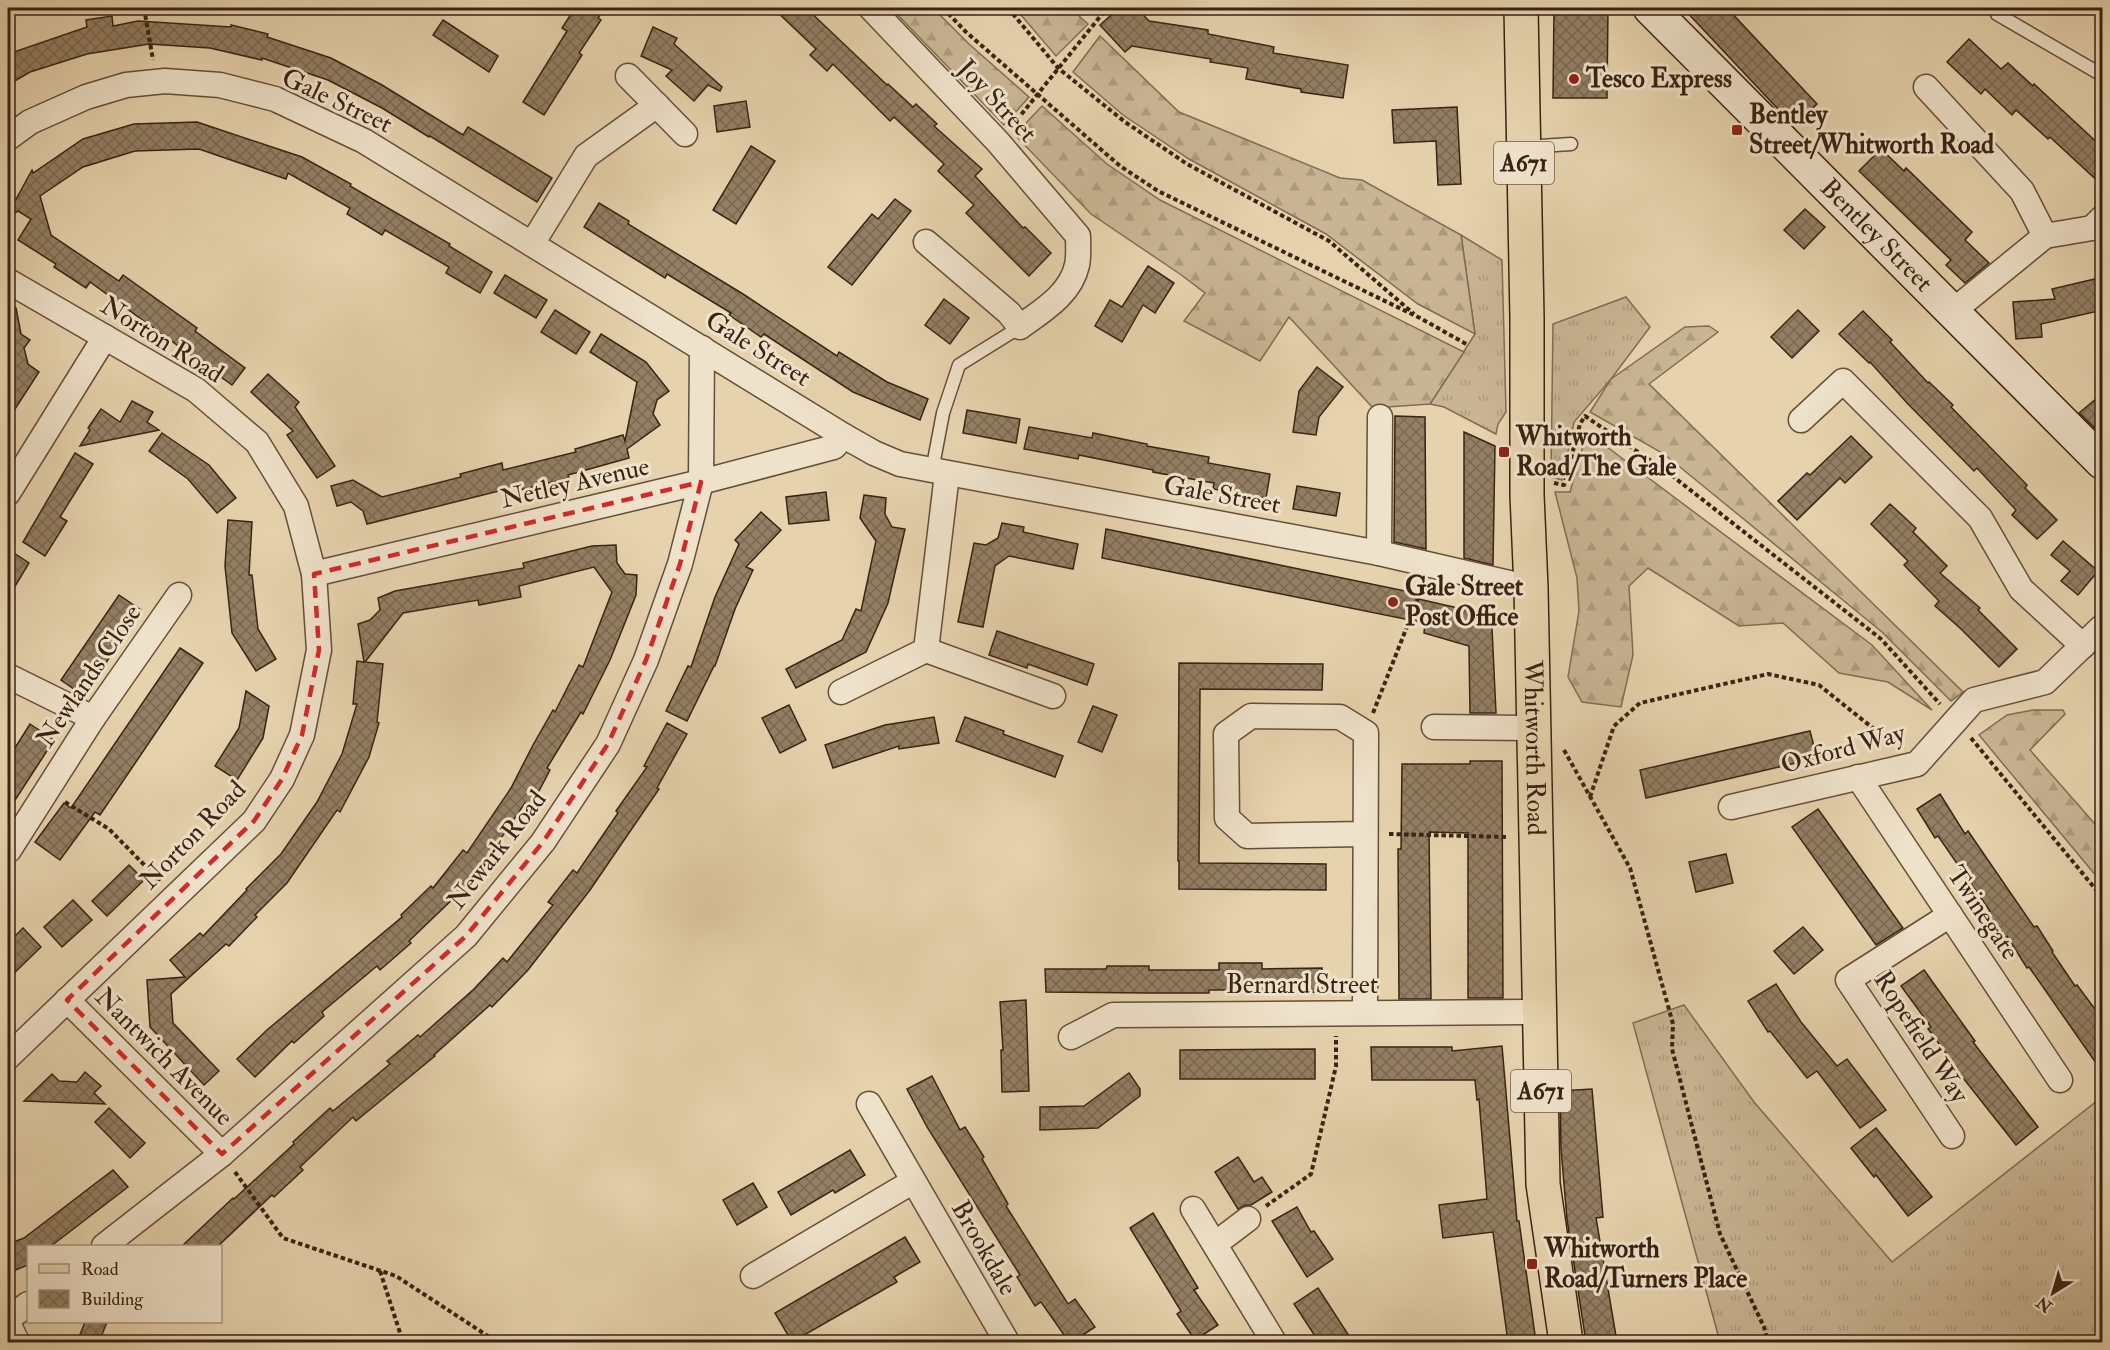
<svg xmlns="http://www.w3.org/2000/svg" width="2110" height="1350" viewBox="0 0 2110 1350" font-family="'IM FELL Double Pica',serif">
  <defs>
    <pattern id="grass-tufts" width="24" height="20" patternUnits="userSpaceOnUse" patternTransform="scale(1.5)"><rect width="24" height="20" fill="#c9b594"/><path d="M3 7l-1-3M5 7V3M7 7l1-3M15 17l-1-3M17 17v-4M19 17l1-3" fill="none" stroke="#ad9b7f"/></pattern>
    <pattern id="forest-firs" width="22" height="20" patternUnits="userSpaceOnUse" patternTransform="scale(1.5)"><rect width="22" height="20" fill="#c9b594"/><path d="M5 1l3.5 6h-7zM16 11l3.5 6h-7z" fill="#ad9b7f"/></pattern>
    <pattern id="building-cross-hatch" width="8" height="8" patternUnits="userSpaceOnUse" patternTransform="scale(1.5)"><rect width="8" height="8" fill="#937f64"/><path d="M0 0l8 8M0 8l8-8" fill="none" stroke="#796851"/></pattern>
  </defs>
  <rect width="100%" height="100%" fill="#e6d3ae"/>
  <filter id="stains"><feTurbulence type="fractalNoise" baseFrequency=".00333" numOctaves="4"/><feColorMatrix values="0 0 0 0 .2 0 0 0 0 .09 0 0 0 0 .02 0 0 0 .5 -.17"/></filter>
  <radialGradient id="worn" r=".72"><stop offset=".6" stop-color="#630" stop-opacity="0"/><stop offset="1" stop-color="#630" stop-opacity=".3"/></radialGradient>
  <g fill="url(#grass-tufts)" stroke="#816c54" stroke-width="1.5">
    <polygon points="1461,235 1502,260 1506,412 1498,424 1496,434 1444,407 1430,404 1475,334"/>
    <polygon points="1626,297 1650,327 1611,379 1574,422 1562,480 1551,477 1553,324"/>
    <polygon points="1684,1005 1754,1102 1892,1262 2102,1097 2102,1342 1720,1342 1633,1023"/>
  </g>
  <g fill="url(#forest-firs)" stroke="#816c54" stroke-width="1.5">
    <polygon points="891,8 933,8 969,44 1029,97 1004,125"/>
    <polygon points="1015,8 1070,8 1088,24 1056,56"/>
    <polygon points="1100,36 1179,112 1340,178 1362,180 1461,235 1475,334 1418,304 1326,234 1189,159 1123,115 1073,72"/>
    <polygon points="1042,106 1107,164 1160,200 1464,352 1430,404 1373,408 1289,317 1260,361 1184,321 1205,293 1180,274 1091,214 1015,135"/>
    <polygon points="1709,326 1718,332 1649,384 1963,692 1951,701 1882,632 1664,454 1590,412 1611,379 1685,327"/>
    <polygon points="1587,432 1872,645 1932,710 1888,682 1839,673 1783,623 1739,626 1648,568 1629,586 1633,655 1621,707 1582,702 1568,677 1579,611 1577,578 1555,492 1570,492"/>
    <polygon points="2033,710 2063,710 2065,714 2030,750 2102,832 2102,883 1979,735 2007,715"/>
  </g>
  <g fill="url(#building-cross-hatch)" stroke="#392314" stroke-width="1.5">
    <polygon points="575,8 605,8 598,18 601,20 579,53 582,55 544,115 523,102 567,31 562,28"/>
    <polygon points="773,8 806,8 887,85 888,84 913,107 916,104 937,124 934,126 982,169 975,176 1023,228 1025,227 1051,253 1029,276 966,213 974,205 938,171 944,164 894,117 890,121 833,64 827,71 810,55 816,49"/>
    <polygon points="1119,8 1137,8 1149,21 1208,30 1208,34 1274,47 1273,53 1348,65 1343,98 1301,92 1301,89 1246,79 1248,68 1210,62 1211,59 1132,46 1125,52 1100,25"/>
    <polygon points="1554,8 1608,8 1607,98 1553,98"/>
    <polygon points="1683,8 1727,8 1817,104 1794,126"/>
    <polygon points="112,16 113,26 138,21 231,27 231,25 268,34 267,37 331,58 382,85 463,135 468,127 552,178 537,202 430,136 429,137 382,108 328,80 262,58 262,60 210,48 149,44 87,54 30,72 8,85 8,54 87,27 86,20"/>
    <polygon points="443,20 498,56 489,72 433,35"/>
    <polygon points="653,27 677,38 674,44 722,87 720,91 708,85 694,101 666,76 672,70 641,56"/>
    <polygon points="1969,39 2001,69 2008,63 2033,86 2034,84 2103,148 2103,186 2050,137 2048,139 2016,110 2012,115 1985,89 1981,94 1947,62"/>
    <polygon points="746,101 750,127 717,132 714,106"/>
    <polygon points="1457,107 1461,184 1438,185 1436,141 1394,143 1392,110"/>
    <polygon points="197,122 302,157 351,184 350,186 450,244 449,246 492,272 480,293 446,273 449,267 385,230 382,235 347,214 350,208 288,173 286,179 199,149 135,151 83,167 40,196 51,235 119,281 123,275 197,328 195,331 245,368 232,385 90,282 86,288 54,267 56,264 18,240 31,219 18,211 8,218 8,214 32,170 33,173 83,139 134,124"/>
    <polygon points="751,146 775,161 736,224 713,210"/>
    <polygon points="1881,149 1904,171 1906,168 1972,232 1965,240 1989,263 1965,283 1946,265 1951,260 1859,171"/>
    <polygon points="895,199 911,211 852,285 828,267 872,214 878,219"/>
    <polygon points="599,203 629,221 628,224 743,294 837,356 839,352 887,382 928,399 920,420 853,392 764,334 761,337 729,315 731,313 667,274 665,278 584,227"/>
    <polygon points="1805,209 1825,227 1804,249 1784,230"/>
    <polygon points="1148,266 1174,283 1155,313 1143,305 1122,342 1095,326 1110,300 1122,307"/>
    <polygon points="505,275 547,300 536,318 494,293"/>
    <polygon points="2103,277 2103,310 2041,324 2042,337 2016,339 2013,302 2055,299 2052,289"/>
    <polygon points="944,299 969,318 950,344 925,325"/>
    <polygon points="16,308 21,334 30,340 24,348 28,364 39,372 15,409 8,376 8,309"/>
    <polygon points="555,310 590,332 576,354 541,332"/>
    <polygon points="1798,310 1819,331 1792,358 1771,337"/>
    <polygon points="1863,311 1892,340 1890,342 1928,383 1929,382 1953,405 1951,407 2027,485 2025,488 2057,520 2037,539 2012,515 2016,510 1977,468 1974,471 1908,404 1870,362 1869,363 1839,334"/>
    <polygon points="601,334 646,362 669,391 657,400 653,414 660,425 627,449 629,458 568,475 569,478 520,490 519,486 367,524 363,511 351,502 337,506 331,486 353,480 382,497 461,477 460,474 502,463 503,470 576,452 575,449 623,435 625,441 637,382 590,352"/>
    <polygon points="1317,367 1343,387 1319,417 1316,435 1293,432 1299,391"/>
    <polygon points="268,374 299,402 295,407 335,466 317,478 287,435 293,431 251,392"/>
    <polygon points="2103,393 2103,436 2079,413"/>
    <polygon points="132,401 153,412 147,422 159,430 80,446 90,430 88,428 101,409 120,422"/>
    <polygon points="967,410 1020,419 1016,443 963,433"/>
    <polygon points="1395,416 1425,417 1426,549 1394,542"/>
    <polygon points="1029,427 1092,438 1093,433 1147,444 1147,446 1209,457 1208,463 1270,474 1266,498 1213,489 1214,483 1153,472 1153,470 1079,455 1078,459 1024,449"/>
    <polygon points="1464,432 1495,446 1493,565 1464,558"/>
    <polygon points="162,433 209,465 236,498 217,513 188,479 149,451"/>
    <polygon points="1851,436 1872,457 1845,483 1840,478 1797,520 1778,501 1807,473 1810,475"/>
    <polygon points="75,453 93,464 60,517 67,521 45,556 23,542"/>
    <polygon points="1297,486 1340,493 1336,516 1293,509"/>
    <polygon points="826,492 829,520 789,524 786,497"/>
    <polygon points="864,495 886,498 885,514 892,527 905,529 888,603 866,652 796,688 786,669 842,640 856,609 861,611 876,541 860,518"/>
    <polygon points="1890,504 1916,528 1913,532 1947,566 1940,573 1980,608 1978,610 2017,649 1999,667 1961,629 1935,606 1939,601 1904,565 1908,561 1871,524"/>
    <polygon points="761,512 781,530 746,567 753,570 735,609 715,666 714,666 687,721 666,711 688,666 691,667 715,597 739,544 735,540"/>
    <polygon points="228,520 252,522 249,575 252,575 258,629 276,659 256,671 232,633 225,566"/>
    <polygon points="1002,523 1024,527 1023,532 1078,544 1073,569 1009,556 995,566 983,627 958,622 974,543 986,545 998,538"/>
    <polygon points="1106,529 1415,593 1414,598 1484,614 1492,628 1496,713 1470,713 1469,646 1424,633 1425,623 1102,558"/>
    <polygon points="2063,541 2098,571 2078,595 2061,581 2070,571 2051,555"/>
    <polygon points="616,545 617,563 625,574 637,575 636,595 610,660 583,714 581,712 547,768 550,770 531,806 525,803 478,872 459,896 457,895 409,941 411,943 380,970 377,966 322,1012 324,1016 294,1043 292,1041 255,1077 237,1059 267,1030 402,917 401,915 431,886 433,888 463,850 467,853 511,788 533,745 553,710 555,712 579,665 583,667 612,592 594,567 519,586 521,597 479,605 478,600 403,613 365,662 383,664 377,722 379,723 369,757 340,812 337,810 287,883 255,915 257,917 229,946 226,944 171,994 173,1023 219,1071 204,1085 150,1027 147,980 185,977 170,960 200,933 203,936 247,890 246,889 281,854 317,802 342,754 357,704 353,704 357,661 364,662 358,624 370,620 380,610 378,598 395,591 524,568 523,563 592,546"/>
    <polygon points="8,549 29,563 8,598"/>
    <polygon points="119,595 141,610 84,696 61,680"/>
    <polygon points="997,631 1094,664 1087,685 1028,664 1027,668 989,655"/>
    <polygon points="180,648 203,663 100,815 95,812 60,860 35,842 64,803 71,808"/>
    <polygon points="1179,663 1323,664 1322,690 1200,689 1199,863 1326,864 1326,890 1179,889 1179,861 1178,861"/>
    <polygon points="246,691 269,706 263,738 237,780 215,766 239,728"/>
    <polygon points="789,705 806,740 780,753 762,718"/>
    <polygon points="1093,706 1117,715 1102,752 1078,742"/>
    <polygon points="934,717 939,743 899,749 899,746 833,768 825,745 885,725"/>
    <polygon points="965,717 1004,731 1003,734 1063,756 1055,777 956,741"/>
    <polygon points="667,723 687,734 657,788 659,789 590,890 528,970 492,1007 490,1005 434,1055 435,1056 356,1121 353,1117 300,1167 303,1170 274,1197 272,1195 218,1246 182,1246 233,1198 234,1199 294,1144 293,1142 330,1108 333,1111 390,1064 387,1061 418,1035 420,1037 474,989 503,958 507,962 553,905 548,902 573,870 577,873 618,813 616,811 647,767 644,766"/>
    <polygon points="30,724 54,740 8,811 8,759"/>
    <polygon points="1810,731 1817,758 1646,798 1640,770"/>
    <polygon points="1470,761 1502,761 1503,998 1468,998 1468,833 1429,832 1431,999 1399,999 1398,849 1401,849 1402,764 1470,764"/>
    <polygon points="1940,794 1965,834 1968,831 2034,927 2037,926 2053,951 2052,952 2075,986 2077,985 2103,1020 2103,1073 2029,967 2027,968 2007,936 2004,938 1987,913 1990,911 1938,836 1935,838 1917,809"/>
    <polygon points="1818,809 1903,928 1876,945 1792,827"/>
    <polygon points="1726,854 1733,883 1696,892 1689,862"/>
    <polygon points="129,865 144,880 107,916 92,901"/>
    <polygon points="73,900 92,920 62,947 44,927"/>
    <polygon points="1803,927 1823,950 1794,974 1774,951"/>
    <polygon points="23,928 41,947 8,979 8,943"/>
    <polygon points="1219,963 1262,963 1262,969 1322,968 1322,992 1272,993 1272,990 1209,990 1209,993 1149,993 1046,992 1045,969 1106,969 1107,966 1149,966 1149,970 1219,970"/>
    <polygon points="1924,970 1975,1041 1973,1042 2038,1127 2016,1145 1956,1069 1957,1068 1928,1029 1931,1027 1901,986"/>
    <polygon points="1776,984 1801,1022 1837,1066 1847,1059 1886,1110 1860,1128 1817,1071 1807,1078 1770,1031 1768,1032 1748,1001"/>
    <polygon points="1026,1000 1029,1091 1002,1092 1001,1050 1003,1050 1000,1002"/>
    <polygon points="1502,1046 1517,1221 1519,1221 1536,1342 1508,1342 1493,1232 1443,1238 1439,1205 1487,1199 1479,1099 1477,1100 1475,1080 1372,1080 1371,1047 1452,1047 1452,1051"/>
    <polygon points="1315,1049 1315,1079 1180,1079 1180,1050"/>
    <polygon points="85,1072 101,1086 94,1093 105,1104 24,1101 52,1074 59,1081 77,1082"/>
    <polygon points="1129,1073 1140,1089 1140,1096 1098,1128 1040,1130 1040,1107 1084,1106"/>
    <polygon points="932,1076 960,1130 965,1127 984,1157 982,1159 1008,1204 1006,1206 1068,1304 1075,1299 1095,1327 1072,1342 1069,1342 1041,1302 1035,1306 1017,1277 1020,1275 927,1127 907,1089"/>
    <polygon points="1592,1089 1603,1217 1596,1218 1617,1342 1586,1342 1567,1219 1561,1149 1560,1091"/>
    <polygon points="109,1108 145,1143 130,1158 95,1122"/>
    <polygon points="1876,1128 1932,1197 1908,1216 1876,1175 1874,1177 1851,1148"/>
    <polygon points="850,1150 865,1175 835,1193 833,1190 791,1215 778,1192"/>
    <polygon points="1238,1157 1254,1182 1262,1177 1272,1192 1251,1205 1246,1205 1238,1209 1215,1172"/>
    <polygon points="113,1170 128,1187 51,1246 28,1246 28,1265 8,1273 8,1244 24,1238"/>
    <polygon points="753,1183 767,1207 737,1225 723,1200"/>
    <polygon points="1297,1207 1311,1232 1314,1231 1333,1259 1307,1277 1272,1221"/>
    <polygon points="1153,1213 1198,1288 1194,1290 1218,1325 1195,1340 1177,1314 1181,1311 1130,1228"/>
    <polygon points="905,1237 920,1262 894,1277 897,1282 792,1342 775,1313"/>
    <polygon points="1318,1288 1353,1342 1319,1342 1294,1304"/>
    <polygon points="85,1322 107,1322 99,1342 77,1342"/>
  </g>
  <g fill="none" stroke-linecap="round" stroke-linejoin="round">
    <defs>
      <g id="lane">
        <polyline points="1997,14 2102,75"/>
        <polyline points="1525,147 1571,144"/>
        <polyline points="932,471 943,413 959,365 1020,327"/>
      </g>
      <g id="street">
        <path d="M 871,8 L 998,142 L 1078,236 C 1078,245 1079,256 1077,265 C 1071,294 1042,311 1020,327 L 1009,313 L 926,242"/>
        <polyline points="628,76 685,134"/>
        <polyline points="1926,87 2022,191 2045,236"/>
        <polyline points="8,138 30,122 86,97 126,85 165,81 220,85 275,99 364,141 844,436 874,453 900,464 1379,553 1531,588"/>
        <polyline points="532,244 586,156 657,105"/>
        <polyline points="8,281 196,390 257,442 296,506 314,574 319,650 302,735 282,779 254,821 8,1057"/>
        <polyline points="1953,311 2045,236 2092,228 2102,218"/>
        <polyline points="1801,420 1843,381 1980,518 2021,589 2083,646"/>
        <polyline points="8,493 105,337"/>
        <polyline points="1379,553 1380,417"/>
        <polyline points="314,574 701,482 834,447 844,436"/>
        <polyline points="926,650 1053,696"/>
        <polyline points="8,676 93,718"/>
        <polyline points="841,692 926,650 947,474"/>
        <polyline points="1434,727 1534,728"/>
        <polyline points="1858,777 2060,1080"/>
        <polyline points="1731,807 1917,764 1974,700 2045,682 2102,627"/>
        <polyline points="1365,834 1247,836 1227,818 1226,734 1251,716 1340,717 1366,733 1365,1013"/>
        <polyline points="9,850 93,718 179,595"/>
        <polyline points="1950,915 1848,980 1952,1136"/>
        <polyline points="67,1000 222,1154"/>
        <polyline points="1071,1037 1113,1015 1539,1012"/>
        <polyline points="869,1104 1007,1342"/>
        <polyline points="1193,1209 1274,1342"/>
        <polyline points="1215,1244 1248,1219"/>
        <polyline points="104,1246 222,1154 466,936 543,842 608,744 646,660 680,564 701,482 702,348"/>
        <polyline points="753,1276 912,1182"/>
        <polyline points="8,1319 28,1304"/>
        <polyline points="8,1323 17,1342"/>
      </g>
      <g id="secondary">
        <path id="s1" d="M 1650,8 L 2102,462"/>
      </g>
      <g id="primary">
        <path id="s2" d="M 1521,8 L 1527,318 L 1527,495 L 1531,588 L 1543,1184 L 1566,1342"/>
      </g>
    </defs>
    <use href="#lane" stroke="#644f3a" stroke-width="15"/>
    <use href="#street" stroke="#644f3a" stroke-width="27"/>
    <use href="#secondary" stroke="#392314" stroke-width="36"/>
    <use href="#primary" stroke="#392314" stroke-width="36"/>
    <g stroke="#392314" stroke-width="4" stroke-dasharray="4.5 3" stroke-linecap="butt">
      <polyline points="144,8 153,60"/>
      <polyline points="943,8 966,32 1120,166 1158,191 1420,318 1468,345"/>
      <polyline points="1008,8 1058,68 1125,122 1187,164 1329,241 1414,314"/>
      <polyline points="1012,126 1107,8"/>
      <polyline points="1554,483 1564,485 1580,424 1585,416 1666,471 1881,639 1940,704"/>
      <polyline points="1373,713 1423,586"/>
      <polyline points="1971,738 2102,897"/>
      <polyline points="1564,750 1630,868 1673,1024 1672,1049 1720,1234 1764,1327 1768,1342"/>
      <polyline points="1590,797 1614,726 1640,703 1768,674 1819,685 1894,745"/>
      <polyline points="65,802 109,829 160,881"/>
      <polyline points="1389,834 1508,837"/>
      <polyline points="235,1172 283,1238 396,1276 497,1342"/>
      <polyline points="1266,1206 1311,1174 1336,1066 1336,1036"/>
      <polyline points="380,1271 403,1342"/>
    </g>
    <use href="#lane" stroke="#efe2ca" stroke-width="12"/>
    <use href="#street" stroke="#efe2ca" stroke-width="24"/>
    <use href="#secondary" stroke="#efe2ca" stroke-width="33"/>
    <use href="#primary" stroke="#e6d3ae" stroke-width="33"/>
  </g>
  <path fill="none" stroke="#d62828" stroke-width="4.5" stroke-dasharray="12 8" stroke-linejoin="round" d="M 701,482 L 680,564 L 646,660 L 608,744 L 543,842 L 466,936 L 222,1154 L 67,1000 L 254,821 L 282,779 L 302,735 L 319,650 L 314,574 Z"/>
  <g fill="#8f2418" stroke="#efe2ca" stroke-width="2">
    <circle cx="1574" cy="79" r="6"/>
    <rect x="1731" y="124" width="12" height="12" rx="3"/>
    <rect x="1498" y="446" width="12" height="12" rx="3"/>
    <circle cx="1393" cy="602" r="6"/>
    <rect x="1526" y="1258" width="12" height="12" rx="3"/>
  </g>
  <g text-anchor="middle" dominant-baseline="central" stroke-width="6" stroke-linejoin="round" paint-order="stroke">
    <g fill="#efe2ca" stroke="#705c4b" stroke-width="1.5">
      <rect x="1494" y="142" width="60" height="42" rx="4.5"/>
      <rect x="1511" y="1070" width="60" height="42" rx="4.5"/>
    </g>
    <g font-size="24" font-weight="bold" fill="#392314">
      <text x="1524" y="163">A671</text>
      <text x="1541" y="1091">A671</text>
    </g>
    <g font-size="26" font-weight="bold" fill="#392314" stroke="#efe2ca" text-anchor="start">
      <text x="1586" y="79">Tesco Express</text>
      <text x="1749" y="115">Bentley<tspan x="1749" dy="30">Street/Whitworth Road</tspan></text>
      <text x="1516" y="437">Whitworth<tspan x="1516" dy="30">Road/The Gale</tspan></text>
      <text x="1405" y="587">Gale Street<tspan x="1405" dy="30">Post Office</tspan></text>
      <text x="1544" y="1249">Whitworth<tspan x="1544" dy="30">Road/Turners Place</tspan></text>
    </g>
    <g font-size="26" fill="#392314" stroke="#efe2ca">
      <text transform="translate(337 101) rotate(25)">Gale Street</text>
      <text transform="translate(997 101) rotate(47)">Joy Street</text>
      <text stroke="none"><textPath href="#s1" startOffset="321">Bentley Street</textPath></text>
      <text transform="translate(162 340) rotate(32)">Norton Road</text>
      <text transform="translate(758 349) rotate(32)">Gale Street</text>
      <text transform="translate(575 483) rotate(-13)">Netley Avenue</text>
      <text transform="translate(1222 495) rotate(10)">Gale Street</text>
      <text transform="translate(89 676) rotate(-56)">Newlands Close</text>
      <text stroke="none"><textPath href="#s2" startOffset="740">Whitworth Road</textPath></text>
      <text transform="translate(1843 749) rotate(-15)">Oxford Way</text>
      <text transform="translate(193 835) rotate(-46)">Norton Road</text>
      <text transform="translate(497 850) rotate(-52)">Newark Road</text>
      <text transform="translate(1983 913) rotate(56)">Twinegate</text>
      <text x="1302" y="985">Bernard Street</text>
      <text transform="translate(1921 1037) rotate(57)">Ropefield Way</text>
      <text transform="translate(164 1057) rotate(45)">Nantwich Avenue</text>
      <text transform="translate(984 1248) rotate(60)">Brookdale</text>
    </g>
  </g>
  <rect width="2110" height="1350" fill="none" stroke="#e6d3ae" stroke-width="30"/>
  <rect x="9" y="9" width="2092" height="1332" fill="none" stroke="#392314" stroke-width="3"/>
  <rect x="15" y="15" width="2080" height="1320" fill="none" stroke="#392314" stroke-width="1.5"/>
  <rect x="27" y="1245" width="195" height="78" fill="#efe2ca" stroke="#a69681" stroke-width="1.5"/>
  <rect x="39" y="1264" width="30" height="9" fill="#e6d3ae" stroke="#a69681" stroke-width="1.5"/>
  <text x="81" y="1275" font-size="18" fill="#392314">Road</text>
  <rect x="39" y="1290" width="30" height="18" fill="url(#building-cross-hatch)" stroke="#a69681" stroke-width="1.5"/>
  <text x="81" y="1305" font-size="18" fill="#392314">Building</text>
  <g transform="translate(2053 1293) rotate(217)" stroke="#efe2ca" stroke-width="4.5" paint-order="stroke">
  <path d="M0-4.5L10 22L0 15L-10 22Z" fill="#392314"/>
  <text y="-9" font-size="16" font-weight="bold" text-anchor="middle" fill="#392314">N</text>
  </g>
  <rect width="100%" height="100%" filter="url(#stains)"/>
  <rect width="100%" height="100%" fill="url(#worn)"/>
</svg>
